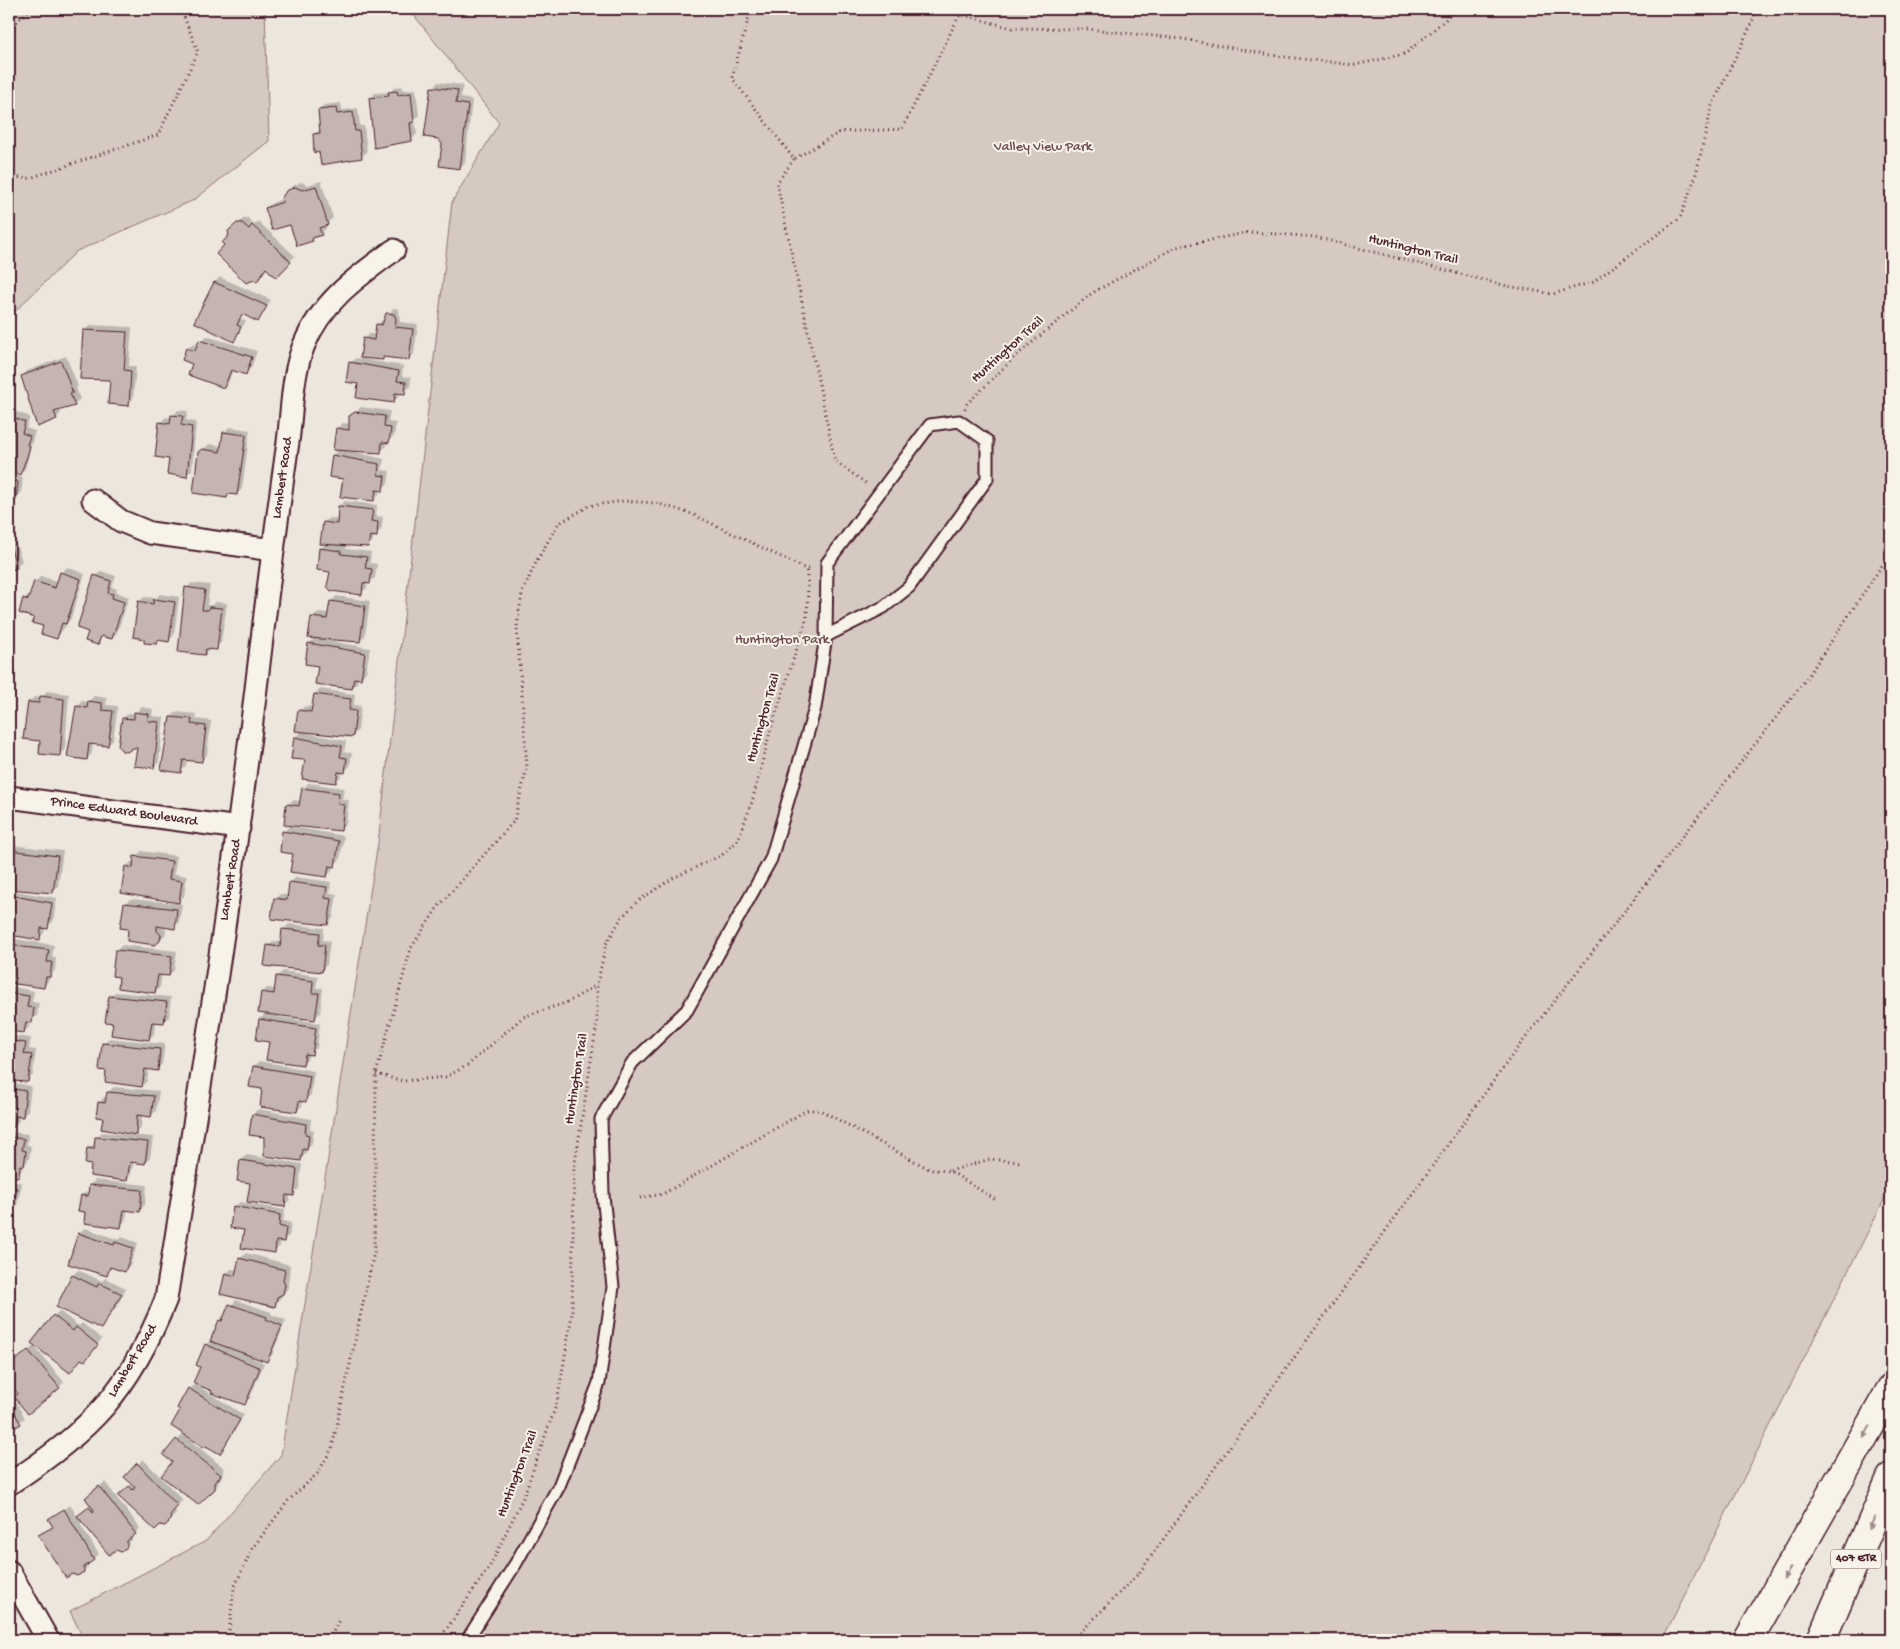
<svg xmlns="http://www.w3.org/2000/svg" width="1900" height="1649" viewBox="0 0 1900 1649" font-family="'Gochi Hand',sans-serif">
  <rect width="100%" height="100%" fill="#ece6dd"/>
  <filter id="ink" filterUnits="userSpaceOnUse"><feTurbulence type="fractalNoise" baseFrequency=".02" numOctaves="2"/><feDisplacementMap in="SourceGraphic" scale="10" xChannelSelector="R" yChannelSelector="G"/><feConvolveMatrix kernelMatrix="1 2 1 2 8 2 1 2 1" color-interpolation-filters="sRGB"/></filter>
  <g filter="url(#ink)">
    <g fill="#d5c9c2" stroke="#907476">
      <polygon points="9,9 265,9 269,141 194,200 77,251 9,317"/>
      <polygon points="409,9 1891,9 1891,1186 1662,1640 84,1640 70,1611 206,1541 281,1455 378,843 452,202 499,123"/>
    </g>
    <g fill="#0003">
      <polygon points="438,82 463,85 461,98 472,100 465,163 460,168 443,143 433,87"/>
      <polygon points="402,86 403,90 416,89 419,116 415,119 417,134 412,139 370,99 375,93 390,92 395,87"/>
      <polygon points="341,103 342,110 358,108 360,126 364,126 367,152 361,157 320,151 314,134 321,129 319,110 324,105"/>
      <polygon points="321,181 333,218 325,224 326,229 312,240 266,208 272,203 282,199 293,186 301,182 308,185"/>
      <polygon points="244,218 248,218 254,225 258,221 295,256 276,276 267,268 257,280 226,245 230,232"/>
      <polygon points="220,277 271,300 258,321 244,314 241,319 246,321 234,340 215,282"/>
      <polygon points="393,308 399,309 400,322 418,324 414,354 409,359 385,356 382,359 364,339 369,334 376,334 377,325 382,320 385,320"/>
      <polygon points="90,325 132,327 129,366 136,366 133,399 128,404 111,379 82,378 85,330"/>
      <polygon points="206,336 257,351 251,368 245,373 233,369 229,381 224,387 194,363 187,349 193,344 199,346"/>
      <polygon points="66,356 78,386 76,388 80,399 74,404 60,409 61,413 56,418 22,377 27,371"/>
      <polygon points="356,358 403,366 402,376 411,377 410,387 404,393 399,392 399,396 394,402 360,382 350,363"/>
      <polygon points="361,407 390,411 388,422 396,423 394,436 386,441 386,447 380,452 347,450 384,459 382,470 390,471 388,484 380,489 379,495 374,500 344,478 333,455 339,449 337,429 342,423 351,424 351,416"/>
      <polygon points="9,409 30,417 26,428 35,431 25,469 20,474 9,470"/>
      <polygon points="178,410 188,411 186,420 196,422 192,470 186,475 160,423 166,417 172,418"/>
      <polygon points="229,427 250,430 242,489 237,494 231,493 227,497 200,453 209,444 222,446 224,433"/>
      <polygon points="9,476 23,477 21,493 16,498 9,498"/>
      <polygon points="345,501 377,505 376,516 383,517 381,530 374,535 373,541 368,546 346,545 346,549 371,552 370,563 377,564 375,578 367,583 367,588 361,593 332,571 321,549 326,543 324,523 329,518 339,519 339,506"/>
      <polygon points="11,528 22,561 16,567 9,569 9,529"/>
      <polygon points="67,567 85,574 71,618 57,638 35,617 24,599 31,594 35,582 41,576 58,582 61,573"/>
      <polygon points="101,571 116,576 112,587 117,589 116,592 129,597 117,633 112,638 104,635 98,643 89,631 96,576"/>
      <polygon points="192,583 210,585 207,605 212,605 215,602 227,603 221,643 204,654 186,588"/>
      <polygon points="160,594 179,597 174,635 169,641 160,640 157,643 139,602 144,597 156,598"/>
      <polygon points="336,596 370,601 365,636 360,641 333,637 329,641 370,648 366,672 361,678 358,677 357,683 352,688 320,665 309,644 315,637 312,617 318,612 329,613 331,601"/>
      <polygon points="320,689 355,694 354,705 361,706 358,730 352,736 307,731 307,733 346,741 344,752 352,753 350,766 345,771 342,771 341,776 336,782 307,759 293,758 295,737 302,731 299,711 305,706 313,707 315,694"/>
      <polygon points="47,691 69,694 65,749 59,755 42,740 29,702 34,697 41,698"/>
      <polygon points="9,693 13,719 9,724"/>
      <polygon points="94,696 107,698 106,705 118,706 113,740 108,745 93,743 92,753 87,759 77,707 82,701 88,702"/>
      <polygon points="141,707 153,709 152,716 164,717 159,762 154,767 138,747 123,718 129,713 135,714"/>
      <polygon points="176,712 196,714 196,719 211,721 207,755 201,761 187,759 186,766 181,771 171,717"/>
      <polygon points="308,783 344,788 342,799 349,800 346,824 340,830 294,825 294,827 344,836 340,860 333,865 332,871 327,876 294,853 284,832 290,825 287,805 293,800 301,801 303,789"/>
      <polygon points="12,845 63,851 58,886 53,892 9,887 9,848"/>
      <polygon points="141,851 177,856 174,874 187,876 184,896 177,903 182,904 179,922 174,927 162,926 166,930 165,935 159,940 130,928 125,904 130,899 175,903 176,901 126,867 131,862 135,862 136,857"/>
      <polygon points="296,877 331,882 330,893 337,894 333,918 328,924 275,899 280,894 289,895 291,882"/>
      <polygon points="9,890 57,898 53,922 45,927 44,933 39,938 9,934"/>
      <polygon points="289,924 324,928 323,940 330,941 327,965 321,970 268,946 274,941 282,942 284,929"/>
      <polygon points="9,938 54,945 52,957 56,957 55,970 44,987 9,982"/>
      <polygon points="122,945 177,951 174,970 169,975 162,974 160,987 155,992 121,976 117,950"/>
      <polygon points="283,971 318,976 316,988 323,988 320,1013 315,1018 280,1014 279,1017 320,1023 317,1048 309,1053 308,1058 303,1064 270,1041 260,1019 266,1013 262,993 267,988 276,989 277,976"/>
      <polygon points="9,986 34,991 32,1002 39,1003 37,1016 30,1021 29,1027 24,1032 9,1030"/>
      <polygon points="115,992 171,997 169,1017 163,1022 156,1021 154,1034 149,1039 114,1022 110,997"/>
      <polygon points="9,1035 31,1038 29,1049 36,1050 33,1075 28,1080 9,1078"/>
      <polygon points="109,1038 165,1044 162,1064 157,1069 149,1068 147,1081 142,1086 108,1070 103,1044"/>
      <polygon points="259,1061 314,1071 311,1095 303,1100 302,1106 297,1111 263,1088 254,1066"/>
      <polygon points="9,1082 31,1086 28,1110 23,1116 20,1115 19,1121 14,1126 9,1125"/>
      <polygon points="114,1087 159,1091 156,1111 151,1116 142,1115 141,1128 136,1133 105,1117 99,1103 104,1097 107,1098 108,1092"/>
      <polygon points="258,1109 311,1119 310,1129 314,1130 312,1143 301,1160 265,1136 250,1134 253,1114"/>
      <polygon points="9,1132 28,1134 27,1145 31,1146 29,1159 18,1175 9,1174"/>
      <polygon points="102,1132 153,1137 150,1158 145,1163 134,1161 131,1174 126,1180 93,1164 88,1148 96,1143 96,1138"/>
      <polygon points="246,1155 302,1164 299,1189 290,1194 290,1200 284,1205 241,1160"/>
      <polygon points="9,1180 22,1183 14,1219 9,1225"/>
      <polygon points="95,1180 147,1185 145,1205 139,1211 128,1209 125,1221 120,1227 86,1211 82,1195 90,1190 90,1185"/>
      <polygon points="240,1202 285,1210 283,1221 291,1223 289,1236 280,1241 280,1246 275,1251 234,1207"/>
      <polygon points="85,1228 119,1240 122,1237 138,1243 130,1265 125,1270 113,1266 106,1275 70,1263 79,1233"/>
      <polygon points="246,1253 290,1265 288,1288 274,1306 226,1274 231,1269 238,1270 240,1259"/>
      <polygon points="78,1270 102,1281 105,1278 126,1288 117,1306 101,1327 73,1275"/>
      <polygon points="236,1300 271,1312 271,1314 286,1320 272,1355 266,1360 253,1356 253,1358 264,1363 250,1398 244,1403 202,1366 206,1345 211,1339 220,1320"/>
      <polygon points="59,1311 79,1326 82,1323 102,1339 83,1360 80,1359 54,1316"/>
      <polygon points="34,1346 64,1382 59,1387 19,1393 9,1381 9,1366"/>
      <polygon points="195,1384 244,1415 220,1453 182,1410 189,1389"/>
      <polygon points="9,1388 25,1418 9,1429"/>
      <polygon points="183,1434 225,1469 215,1490 209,1495 205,1496 166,1454"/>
      <polygon points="143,1459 183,1500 175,1508 176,1514 165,1525 120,1496 133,1483 126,1477"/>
      <polygon points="105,1482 140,1528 132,1536 132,1540 126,1546 83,1521 80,1524 99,1554 89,1562 89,1565 84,1571 40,1536 54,1526 50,1519 70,1505 78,1517 92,1505 92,1493"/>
    </g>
    <g fill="#c4b5b0" stroke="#4a1f2b">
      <polygon points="431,87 458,90 456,103 468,105 460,169 439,166 442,144 438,139 424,137"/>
      <polygon points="397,91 398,95 411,93 414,122 410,123 412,141 374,148 369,98 389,96 388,92"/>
      <polygon points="336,108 337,114 353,112 355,131 359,131 362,158 321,165 319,152 314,153 313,134 320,133 318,110"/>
      <polygon points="316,186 328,225 319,228 322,235 312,238 313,241 297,246 290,225 272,230 265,208 283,202 281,199 286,191 295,187 302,190"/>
      <polygon points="237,223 242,223 249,229 252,225 291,262 276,278 266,268 257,282 254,280 246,283 216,254 224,245 222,243 229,235 228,231"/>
      <polygon points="214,282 267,306 258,322 242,314 237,325 241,327 234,342 194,322"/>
      <polygon points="386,313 394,314 396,319 395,327 413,329 409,360 383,357 383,360 360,358 363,338 374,340 376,324 382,325"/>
      <polygon points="83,330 127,332 124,370 131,371 129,406 108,404 110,380 80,379"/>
      <polygon points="199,340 252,357 246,375 231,370 224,388 188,375 192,364 182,360 186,348 195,351"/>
      <polygon points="61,361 73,393 70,393 75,406 54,412 57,419 37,427 21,376"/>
      <polygon points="349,362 399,371 397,381 406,382 405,394 395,393 394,403 356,398 358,384 346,382"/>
      <polygon points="355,412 385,416 384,427 391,428 389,443 382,442 381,453 333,450 336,428 349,430 349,416"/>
      <polygon points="171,415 183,416 181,425 192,427 187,477 167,474 169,459 155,457 159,422 170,424"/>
      <polygon points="9,416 25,422 22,433 30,436 27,445 30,446 27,457 20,475 9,471"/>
      <polygon points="223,432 246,435 237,495 228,494 227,498 193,493 198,452 202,449 220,452"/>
      <polygon points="332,455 379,464 378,475 385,476 383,491 376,490 374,501 340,497 343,479 329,477"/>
      <polygon points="9,481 18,482 16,500 9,499"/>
      <polygon points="338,506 373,510 371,521 378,522 377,537 370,536 368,547 320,544 323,522 337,524"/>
      <polygon points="9,542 17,568 9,571"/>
      <polygon points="319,548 341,551 341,554 367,557 365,568 372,569 370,584 363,583 362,595 331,591 327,586 330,572 317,570"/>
      <polygon points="60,572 81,579 66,624 62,623 57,639 41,634 43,626 32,623 34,618 19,613 23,598 28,600 34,581 55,588"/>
      <polygon points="94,575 111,581 108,593 113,594 112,598 124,602 112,639 101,636 98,645 85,641 88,632 77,628"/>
      <polygon points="185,587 205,590 202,610 208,610 209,607 222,608 217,650 206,649 205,655 178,652"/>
      <polygon points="154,599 175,602 169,642 158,640 157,644 144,643 144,639 133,637 138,601 153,604"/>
      <polygon points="330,601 365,606 360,642 308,638 311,617 327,619"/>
      <polygon points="308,643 365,653 361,679 354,678 352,689 315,684 318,666 305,664"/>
      <polygon points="314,694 351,699 349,710 356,711 353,737 295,731 298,710 311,712"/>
      <polygon points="40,696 64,699 60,756 39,754 40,741 23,739 28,702 39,703"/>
      <polygon points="88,701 102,703 102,710 113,711 108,746 89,744 87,760 67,757 76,706 87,708"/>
      <polygon points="134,712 149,714 148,721 159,722 154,768 134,766 137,748 133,748 127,752 122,751 118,746 122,718 134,719"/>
      <polygon points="170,717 192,719 191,724 206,726 202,762 183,760 181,773 161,770"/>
      <polygon points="294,737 342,746 340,757 347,758 345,773 338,772 336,783 302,779 305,760 291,759"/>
      <polygon points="302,788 339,793 338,804 344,805 341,831 284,825 286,804 299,806"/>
      <polygon points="282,831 339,841 335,867 329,866 327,877 290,872 293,854 280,852"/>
      <polygon points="9,850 58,856 53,893 9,889"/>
      <polygon points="134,856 172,861 169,879 182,881 179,903 121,893 125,866 133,868"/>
      <polygon points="289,882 327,887 325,898 332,899 328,925 271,919 274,898 287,900"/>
      <polygon points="9,895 52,903 48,929 41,928 40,940 9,935"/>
      <polygon points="124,903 177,909 175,929 157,926 157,931 161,935 160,941 155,945 127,941 128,929 120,928"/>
      <polygon points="282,929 320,933 318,945 325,945 322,972 264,966 267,945 280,947"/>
      <polygon points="9,943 16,944 15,946 49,950 47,962 52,962 50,977 46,977 44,988 9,983"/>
      <polygon points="115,950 172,956 169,976 158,975 155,993 118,988 119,977 112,976"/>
      <polygon points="276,976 313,981 312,993 319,993 315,1020 258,1013 261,992 274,994"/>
      <polygon points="9,993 29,996 27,1007 34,1008 32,1023 26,1022 24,1033 9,1031"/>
      <polygon points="109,996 167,1002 164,1023 152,1022 149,1040 111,1035 113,1023 105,1022"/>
      <polygon points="259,1019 316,1028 312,1055 305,1054 303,1065 266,1060 269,1042 256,1040"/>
      <polygon points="9,1040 26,1043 24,1054 32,1055 28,1082 9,1081"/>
      <polygon points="102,1043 160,1049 158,1071 145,1069 142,1087 105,1082 106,1071 99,1070"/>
      <polygon points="253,1066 310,1076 306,1102 299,1101 297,1112 260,1107 262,1089 249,1087"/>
      <polygon points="9,1088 26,1091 23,1117 16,1116 14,1127 9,1127"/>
      <polygon points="107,1092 154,1096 151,1117 137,1115 136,1135 101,1129 103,1118 96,1117 98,1102 105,1103"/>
      <polygon points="252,1114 306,1124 305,1134 309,1135 307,1150 303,1149 301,1161 264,1156 264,1137 249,1135"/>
      <polygon points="9,1137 24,1139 22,1150 26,1151 24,1166 20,1165 19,1177 9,1176"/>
      <polygon points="95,1137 148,1142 145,1164 130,1162 127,1181 90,1176 91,1165 85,1164 87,1148 94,1149"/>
      <polygon points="240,1160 297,1169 294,1196 286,1195 285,1207 247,1202 250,1183 237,1181"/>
      <polygon points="89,1185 142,1190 140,1212 124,1210 121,1228 84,1223 85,1212 78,1211 81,1195 88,1196"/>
      <polygon points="9,1186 17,1188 10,1226 9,1226"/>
      <polygon points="233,1206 280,1215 279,1226 286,1228 284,1242 276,1241 275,1253 241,1248 244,1230 230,1228"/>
      <polygon points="78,1233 114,1245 115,1242 133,1248 125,1272 110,1267 107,1276 68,1264"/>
      <polygon points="239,1258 285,1270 283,1280 285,1285 283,1294 277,1297 275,1307 220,1294 225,1273 235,1276"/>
      <polygon points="72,1275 97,1287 99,1283 122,1294 101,1329 56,1307"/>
      <polygon points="229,1304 267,1317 266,1319 282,1326 267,1362 210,1341 219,1320 222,1321"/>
      <polygon points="53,1315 73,1331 76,1327 98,1345 85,1361 81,1359 70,1373 31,1343"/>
      <polygon points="205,1344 260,1368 245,1405 211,1393 212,1391 193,1383 200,1367 196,1365"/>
      <polygon points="28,1350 60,1388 28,1414 14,1397 18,1394 9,1382 9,1366"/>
      <polygon points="188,1388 240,1420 220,1454 206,1446 205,1448 171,1426 180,1410 177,1408"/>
      <polygon points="9,1403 21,1424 9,1431"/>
      <polygon points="176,1439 221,1475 215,1483 215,1489 198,1505 161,1476 172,1462 163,1455"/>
      <polygon points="137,1463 178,1506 170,1515 171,1520 165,1526 160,1525 155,1530 118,1496 129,1486 133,1490 135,1487 124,1477"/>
      <polygon points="99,1486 136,1534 127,1541 127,1547 121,1552 116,1550 109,1555 77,1516 89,1507 93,1512 94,1510 85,1498"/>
      <polygon points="64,1509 94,1560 84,1567 84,1572 77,1576 72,1574 66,1578 38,1535 53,1527 48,1519"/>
    </g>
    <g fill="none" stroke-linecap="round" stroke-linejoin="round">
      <defs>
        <polyline id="service" points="467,1640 516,1563 559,1486 599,1383 613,1287 603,1195 601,1119 632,1063 687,1010 771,859 815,708 826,636 827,563 930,425 959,421 987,441 987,479 909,587 884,607 826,636"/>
        <g id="minor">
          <polyline points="93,500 121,521 150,533 273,550"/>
          <polyline points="9,797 239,828"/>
          <path d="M 9,1484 C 90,1432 130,1390 166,1299 C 200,1090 233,882 258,672 C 267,595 277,519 288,442 C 292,411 292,374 304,345 C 322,301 357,277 394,250"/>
          <polyline points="9,1571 48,1640"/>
        </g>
        <g id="motorway">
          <polyline points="1748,1640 1891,1389"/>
          <polyline points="1821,1640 1891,1478"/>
        </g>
      </defs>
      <use href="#service" stroke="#4a1f2b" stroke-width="15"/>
      <use href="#minor" stroke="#4a1f2b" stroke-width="25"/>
      <use href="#motorway" stroke="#4a1f2b" stroke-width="31"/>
      <g stroke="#4a1f2b" stroke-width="3" stroke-dasharray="1 4" stroke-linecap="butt">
        <polyline points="751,9 732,78 794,159 840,132 902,129 960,14"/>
        <polyline points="956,9 960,14 1012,28 1087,29 1183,39 1277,56 1355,65 1405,54 1445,20 1455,9"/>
        <polyline points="9,29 30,9"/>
        <polyline points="794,159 777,183 835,461 867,484"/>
        <polyline points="9,176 27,179 158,135 198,52 181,9"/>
        <polyline points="965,409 967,404 1017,355 1092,293 1176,247 1250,232 1315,237 1507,286 1553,294 1593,282 1680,218 1695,178 1712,106 1752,23 1755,9"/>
        <polyline points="376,1074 403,1081 446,1077 468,1065 523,1017 568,1002 597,985"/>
        <polyline points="950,1171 990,1159 1021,1162"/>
        <polyline points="640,1198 663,1194 807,1110 820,1110 931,1170 950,1171 996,1200"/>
        <polyline points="228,1640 234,1588 252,1549 288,1501 318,1473 332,1448 374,1252 376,1074 411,948 438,907 514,821 527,767 517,627 522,593 536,562 558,524 589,506 623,501 656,503 692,514 806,569 812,569"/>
        <polyline points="329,1640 340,1618"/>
        <polyline points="439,1640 490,1566 523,1498 557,1403 572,1314 574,1169 597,1023 597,985 606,944 622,917 638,901 673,878 722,855 738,840 752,802 770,732 807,617 808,584 806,569"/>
        <polyline points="1073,1640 1139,1573 1516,1050 1806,679 1891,552"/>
      </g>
      <use href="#service" stroke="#f7f3e8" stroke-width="11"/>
      <use href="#minor" stroke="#f7f3e8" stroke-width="21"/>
      <use href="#motorway" stroke="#f7f3e8" stroke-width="28"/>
    </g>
    <defs><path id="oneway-solid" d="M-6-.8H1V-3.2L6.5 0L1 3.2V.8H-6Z" transform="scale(1.25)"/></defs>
    <g fill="#a0898a">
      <use href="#oneway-solid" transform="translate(1867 1432) rotate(120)"/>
      <use href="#oneway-solid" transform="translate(1872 1523) rotate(113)"/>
      <use href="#oneway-solid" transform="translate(1787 1573) rotate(120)"/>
    </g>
  </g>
  <g text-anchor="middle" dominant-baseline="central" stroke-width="4" stroke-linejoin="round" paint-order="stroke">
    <rect fill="#f7f3e8" stroke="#7e5f64" stroke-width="1" x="1831" y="1549.5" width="50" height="19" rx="4"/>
    <g font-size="12" font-weight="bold" fill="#4a1f2b">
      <text x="1856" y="1559">407 ETR</text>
    </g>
    <g font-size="14" fill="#6d4a51" stroke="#f7f3e8">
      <text x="1043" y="147">Valley View Park</text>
      <text x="782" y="640">Huntington Park</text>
    </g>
    <g font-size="14" fill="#4a1f2b" stroke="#f7f3e8">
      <text transform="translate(1413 250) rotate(14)">Huntington Trail</text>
      <text transform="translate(1008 350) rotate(-42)">Huntington Trail</text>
      <text transform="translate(283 478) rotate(-82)">Lambert Road</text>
      <text transform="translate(764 718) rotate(-74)">Huntington Trail</text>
      <text transform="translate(124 812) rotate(8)">Prince Edward Boulevard</text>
      <text transform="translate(231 880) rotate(-81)">Lambert Road</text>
      <text transform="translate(577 1079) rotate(-81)">Huntington Trail</text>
      <text transform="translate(133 1361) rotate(-59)">Lambert Road</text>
      <text transform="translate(518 1474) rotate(-69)">Huntington Trail</text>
    </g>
  </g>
  <rect width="1900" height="1649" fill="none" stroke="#f7f3e8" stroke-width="30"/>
  <rect x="15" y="15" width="1870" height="1619" fill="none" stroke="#4a1f2b" stroke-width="2" filter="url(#ink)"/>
</svg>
